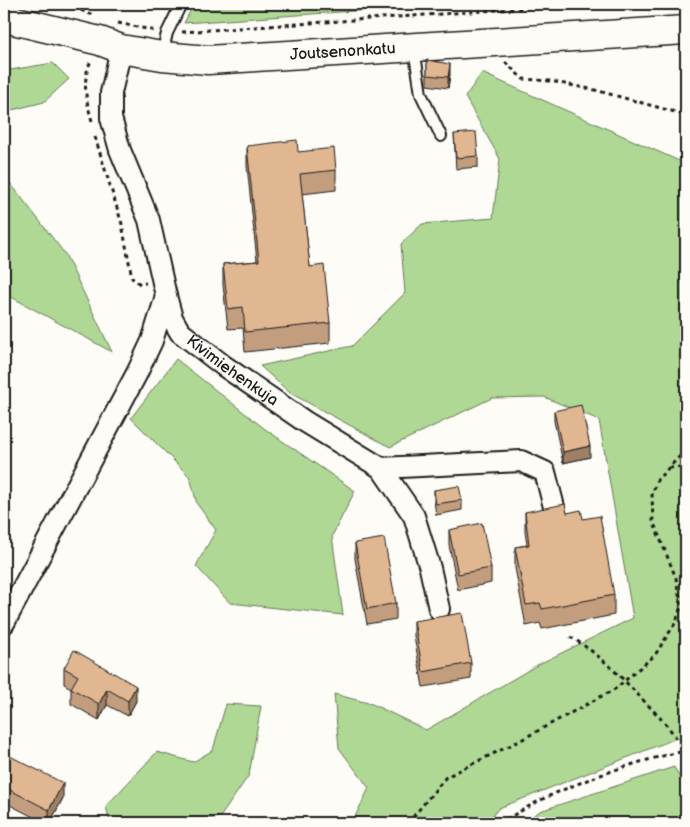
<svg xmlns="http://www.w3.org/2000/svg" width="690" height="827" viewBox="0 0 690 827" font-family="'Balsamiq Sans',sans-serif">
  <rect width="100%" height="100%" fill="#fdfcf7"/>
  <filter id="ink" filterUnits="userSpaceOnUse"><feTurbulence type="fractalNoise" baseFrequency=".02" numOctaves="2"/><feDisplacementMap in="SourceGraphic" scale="10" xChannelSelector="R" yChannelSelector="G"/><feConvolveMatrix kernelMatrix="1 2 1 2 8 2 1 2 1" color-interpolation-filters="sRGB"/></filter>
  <g filter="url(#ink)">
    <g fill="#afd895" stroke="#667a58">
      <polygon points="194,4 453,4 184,23"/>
      <polygon points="53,63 69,79 44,102 4,112 4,71"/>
      <polygon points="482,73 686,164 686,744 677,738 499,808 486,823 352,823 369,788 339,748 334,694 372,704 426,730 539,664 633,618 599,420 544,397 492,398 390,447 290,393 260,366 352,346 405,293 401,244 422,224 493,218 500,159 465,97"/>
      <polygon points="4,175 65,254 112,352 4,293"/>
      <polygon points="176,359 265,429 355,491 332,536 343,615 230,603 196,566 216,530 197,504 190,477 131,418"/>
      <polygon points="226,704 261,706 249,775 221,816 195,823 110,823 106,806 157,752 193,762 213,750"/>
      <polygon points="674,767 686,788 686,823 522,823 540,811"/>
    </g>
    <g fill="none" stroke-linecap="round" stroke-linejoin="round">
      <defs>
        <g id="lane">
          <polyline points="414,48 421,94 441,136"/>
          <polyline points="162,55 167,33 181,4"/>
        </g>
        <g id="street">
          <path id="s1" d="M 121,49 L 111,93 L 111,118 L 120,150 L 149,220 L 166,296 L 172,318 L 180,332 L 224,366 L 304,421 L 381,468 L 414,516 L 430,568 L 439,609"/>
          <polyline points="381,468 521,461 545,472 554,507"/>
          <polyline points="4,623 137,373 152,341 166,296"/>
        </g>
        <g id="secondary">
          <path id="s2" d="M 4,18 L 100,41 L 121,49 L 162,56 L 208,60 L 686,30"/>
        </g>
      </defs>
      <use href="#lane" stroke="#1c1c1c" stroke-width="14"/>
      <use href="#street" stroke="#1c1c1c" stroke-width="24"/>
      <use href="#secondary" stroke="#1c1c1c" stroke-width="31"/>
      <g stroke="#1c1c1c" stroke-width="3" stroke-dasharray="4 4" stroke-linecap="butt">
        <polyline points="66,4 93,15"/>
        <polyline points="118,23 156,31"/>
        <polyline points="182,32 584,4"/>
        <polyline points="505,62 523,79 550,81 595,90 686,115"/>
        <path d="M 92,121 C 86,100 81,79 92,59"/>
        <polyline points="95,137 122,224 132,278 140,284 146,283"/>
        <polyline points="669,468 686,467"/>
        <path d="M 570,637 C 599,653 620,676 643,700 C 659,716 676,734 686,754"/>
        <polyline points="408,823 446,777 519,741 615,689 655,655 676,622 681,606 676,578 653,521 652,495 657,480 678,458 686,452"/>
        <path d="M 499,823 C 515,815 530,805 547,797 C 588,778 642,759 686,751"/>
      </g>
      <use href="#lane" stroke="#fdfcf7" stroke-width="10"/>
      <use href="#street" stroke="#fdfcf7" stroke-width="20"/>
      <use href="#secondary" stroke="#fdfcf7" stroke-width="28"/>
    </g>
    <g fill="#c29d7e" stroke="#1c1c1c">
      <polygon points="427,60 450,74 448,88 427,85"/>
      <polygon points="454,134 478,156 478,167 456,169"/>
      <polygon points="247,146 298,152 336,170 336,190 302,194 310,267 330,323 330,343 245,352 243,328 228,329 223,285 223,264 257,261 247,166"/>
      <polygon points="554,411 590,457 563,463 554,421"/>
      <polygon points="434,490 462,500 462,510 436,515 434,501"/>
      <polygon points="525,512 567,513 583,519 614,595 614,615 542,629 540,623 526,626 515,568 515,547 527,545 525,532"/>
      <polygon points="449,530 491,568 491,583 458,590 449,545"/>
      <polygon points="355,543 396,603 396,619 367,624 355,559"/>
      <polygon points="414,621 471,663 471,679 423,687 414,636"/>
      <polygon points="64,668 136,701 128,716 107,705 99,720 71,704 71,688 64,684"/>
      <polygon points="4,753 63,798 50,823 45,823 4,802"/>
    </g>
    <g fill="#9e8066" stroke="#1c1c1c">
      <polygon points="450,64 450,74 448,88 448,77"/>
      <polygon points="590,446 590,457 563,463 563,452"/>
      <polygon points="136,686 136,701 128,716 128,701"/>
      <polygon points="107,689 107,705 99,720 99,704"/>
      <polygon points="63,783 63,798 50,823 49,823 49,810"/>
    </g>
    <g fill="#e1b792" stroke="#1c1c1c">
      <polygon points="427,60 450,64 448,77 427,75"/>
      <polygon points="476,132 478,156 456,158 454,134"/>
      <polygon points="297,140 298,152 334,148 336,170 300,174 310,267 324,265 330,323 245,332 243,307 228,309 223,264 259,261 247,146"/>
      <polygon points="581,405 590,446 563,452 554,411"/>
      <polygon points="459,486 462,500 436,504 434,490"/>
      <polygon points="565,504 567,513 581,510 583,519 600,516 614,595 542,609 540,603 526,605 515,547 529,545 525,512"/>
      <polygon points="482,523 491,568 458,574 449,530"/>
      <polygon points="384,538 396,603 367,609 355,543"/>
      <polygon points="462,613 471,663 423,672 414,621"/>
      <polygon points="74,650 136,686 128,701 107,689 99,704 71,688 78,676 64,668"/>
      <polygon points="4,753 63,783 49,810 4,787"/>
    </g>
  </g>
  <g text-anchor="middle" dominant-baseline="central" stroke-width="4" stroke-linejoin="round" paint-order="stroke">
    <g font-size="16" fill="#1c1c1c" stroke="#fdfcf7">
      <text stroke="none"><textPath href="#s2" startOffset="344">Joutsenonkatu</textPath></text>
      <text stroke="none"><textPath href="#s1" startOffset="361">Kivimiehenkuja</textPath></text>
    </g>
  </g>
  <rect width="690" height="827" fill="none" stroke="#fdfcf7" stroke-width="20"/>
  <rect x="10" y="10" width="670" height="807" fill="none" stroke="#1c1c1c" stroke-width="2" filter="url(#ink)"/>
</svg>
